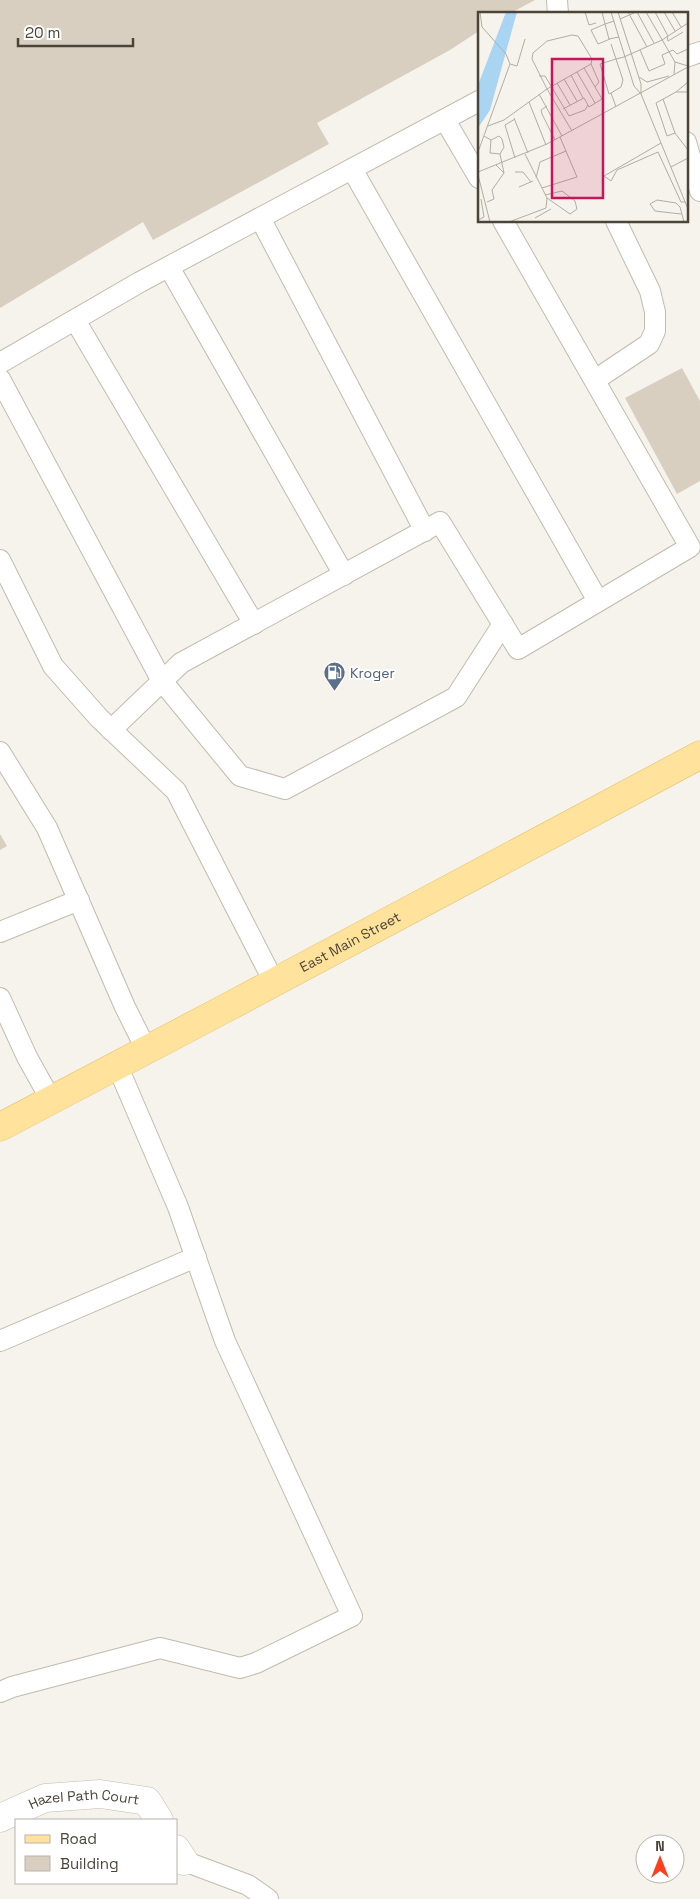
<svg xmlns="http://www.w3.org/2000/svg" width="700" height="1899" viewBox="0 0 700 1899" font-family="'Space Grotesk',sans-serif">
  <rect width="100%" height="100%" fill="#f6f3ec"/>
  <g fill="#d8cfc1">
    <polygon points="0,0 535,0 509,14 479,14 479,31 450,50 317,123 329,144 153,240 143,222 0,308"/>
    <polygon points="682,368 700,401 700,481 677,494 625,398"/>
    <polygon points="0,834 7,846 0,850"/>
  </g>
  <g fill="none" stroke-linecap="round" stroke-linejoin="round">
    <defs>
      <g id="lane">
        <polyline points="557,0 558,14"/>
        <polyline points="686,57 700,52"/>
        <polyline points="445,120 479,178"/>
        <polyline points="686,142 700,191"/>
        <polyline points="352,169 598,601"/>
        <polyline points="260,218 425,531"/>
        <polyline points="169,267 344,575"/>
        <polyline points="75,320 254,624"/>
        <polyline points="0,363 140,282 479,101"/>
        <polyline points="0,379 162,681 240,776 285,789 456,697 503,624"/>
        <polyline points="595,380 649,344 655,331 655,312 650,291 616,221"/>
        <polyline points="0,560 53,666 99,718 176,791 274,982"/>
        <polyline points="111,730 181,663 440,522 518,649 690,547 503,221"/>
        <polyline points="0,752 47,828 125,1007 146,1049"/>
        <polyline points="0,932 79,900"/>
        <polyline points="0,998 27,1057 51,1100"/>
        <polyline points="0,1341 196,1257"/>
        <polyline points="0,1692 12,1687 160,1648 240,1668 256,1663 352,1616 225,1341 178,1207 117,1065"/>
        <polyline points="184,1861 248,1885 268,1899"/>
      </g>
      <g id="street">
        <path id="s1" d="M 0,1818 L 45,1798 L 100,1794 L 147,1801 L 159,1820"/>
        <polyline points="176,1849 184,1861"/>
      </g>
      <g id="primary">
        <path id="s2" d="M 0,1127 L 228,1007 L 700,755"/>
      </g>
    </defs>
    <use href="#lane" stroke="#c2bbae" stroke-width="22"/>
    <use href="#street" stroke="#c2bbae" stroke-width="29"/>
    <use href="#primary" stroke="#e6c16a" stroke-width="29"/>
    <use href="#lane" stroke="#fff" stroke-width="20"/>
    <use href="#street" stroke="#fff" stroke-width="28"/>
    <use href="#primary" stroke="#ffe39c" stroke-width="28"/>
  </g>
  <defs>
    <symbol id="fuel-pin" viewBox="-11 -11 22 30"><path d="M0 17L-7.5 6A9.5 9.5 0 1 1 7.5 6Z" fill="#5c6f8a" stroke="#fff"/><path d="M-5.5-6h7V0h2V4h1.3V-2.5L3-4.5l.8-.8L6-3V5H2.5V1h-1V6h-7ZM-4.2-4.7v3.2H.2V-4.7Z" fill="#fff"/></symbol>
  </defs>
  <g fill-rule="evenodd">
    <use href="#fuel-pin" x="322" y="660" width="25" height="34"/>
  </g>
  <g text-anchor="middle" dominant-baseline="central" stroke-width="4" stroke-linejoin="round" paint-order="stroke">
    <g font-size="14" fill="#4e5e75" stroke="#fff" text-anchor="start">
      <text x="350" y="673">Kroger</text>
    </g>
    <g font-size="14" fill="#4b4439" stroke="#fff">
      <text stroke="none"><textPath href="#s2" startOffset="396">East Main Street</textPath></text>
      <text stroke="none"><textPath href="#s1" startOffset="88">Hazel Path Court</textPath></text>
    </g>
  </g>
  <g transform="translate(478 12)">
    <rect width="210" height="210" fill="#f6f3ec"/>
    <path d="M 28,0 L 39,0 L 12,98 L 0,116 L 0,73 Z" fill="#a9d4f2"/>
    <path fill="none" stroke="#b2ada4" stroke-width="1" d="M 107,0 L 111,13 L 118,11M 124,0 L 127,12 L 136,9M 133,0 L 156,74 L 163,82M 140,0 L 163,72 L 163,82M 150,0 L 169,35M 159,0 L 176,31M 168,0 L 197,50M 177,0 L 190,24M 186,0 L 197,19M 194,0 L 203,15M 142,7 L 158,0M 189,24 L 190,29 L 205,20M 132,27 L 120,32 L 113,18 L 127,12 L 131,27 L 141,25M 133,32 L 138,47 L 146,45 L 184,28 L 210,11M 162,38 L 171,59 L 187,52 L 184,43 L 195,38 L 199,42 L 210,37M 32,52 L 39,54 L 47,27M 113,52 L 121,70 L 117,75M 99,60 L 117,91M 196,62 L 197,50 L 210,54M 93,63 L 105,86M 61,64 L 67,64 L 91,104 L 107,98 L 110,93M 161,65 L 169,70 L 191,64M 86,67 L 99,89M 79,71 L 92,93M 198,80 L 210,70M 210,80 L 198,80 L 178,91 L 189,124 L 197,121 L 210,138M 133,81 L 131,82 L 122,52 L 138,47 L 145,68 L 143,75 L 133,81 L 138,95M 61,82 L 84,124M 163,82 L 210,197M 185,87 L 197,121M 51,90 L 68,133M 69,94 L 63,98 L 64,102 L 77,128M 85,97 L 106,86 L 111,95 L 124,87 L 106,56M 36,106 L 50,141M 37,107 L 27,113 L 37,146M 10,114 L 26,108 L 69,77 L 54,47 L 55,41 L 69,29 L 94,23 L 100,24 L 114,47 L 113,52 L 69,77 L 94,119M 6,124 L 13,128 L 21,124 L 24,127 L 26,135 L 22,142M 13,128 L 12,141 L 22,142 L 26,161 L 18,153M 183,131 L 126,164 L 133,169 L 139,158 L 180,140 L 203,190 L 207,190M 0,140 L 32,52 L 28,42 L 4,15 L 2,0M 193,155 L 210,146M 0,160 L 69,132 L 210,55M 37,160 L 45,160 L 53,170M 0,163 L 12,210M 58,166 L 62,150 L 88,139M 41,175 L 55,169M 64,176 L 99,165 L 82,125M 67,183 L 84,179 L 97,189 L 99,197 L 92,202 L 69,186M 9,190 L 16,187 L 14,178 L 26,161M 203,202 L 177,199 L 172,192 L 179,188 L 198,191 L 202,195 L 206,210M 57,206 L 73,197M 0,208 L 6,205 L 3,187M 31,210 L 68,196 L 69,186 L 47,142"/>
    <path fill="#c2185b" fill-opacity="0.15" stroke="#c2185b" stroke-width="2.5" d="M 74,47 L 125,47 L 125,186 L 74,186 Z"/>
    <rect width="210" height="210" fill="none" stroke="#4b4439" stroke-width="2.5"/>
  </g>
  <rect x="15" y="1819" width="162" height="65" fill="#ffffff" stroke="#b7b4b0"/>
  <rect x="25" y="1835" width="25" height="8" fill="#ffe39c" stroke="#b7b4b0"/>
  <text x="60" y="1844" font-size="15" fill="#4b4439">Road</text>
  <rect x="25" y="1856" width="25" height="15" fill="#d8cfc1" stroke="#b7b4b0"/>
  <text x="60" y="1869" font-size="15" fill="#4b4439">Building</text>
  <g transform="translate(660 1859)"><circle r="24" fill="#ffffff" stroke="#b7b4b0"/>
  <path d="M0-4L9 19L0 12L-9 19Z" fill="#fc3f1d"/>
  <text y="-8" font-size="14" font-weight="bold" text-anchor="middle" fill="#4b4439">N</text>
  </g>
  <path d="M18 38v8h115v-8" fill="none" stroke="#4b4439" stroke-width="2.5"/>
  <text x="25" y="38" font-size="15" fill="#4b4439" stroke="#ffffff" stroke-width="4" paint-order="stroke">20 m</text>
</svg>
